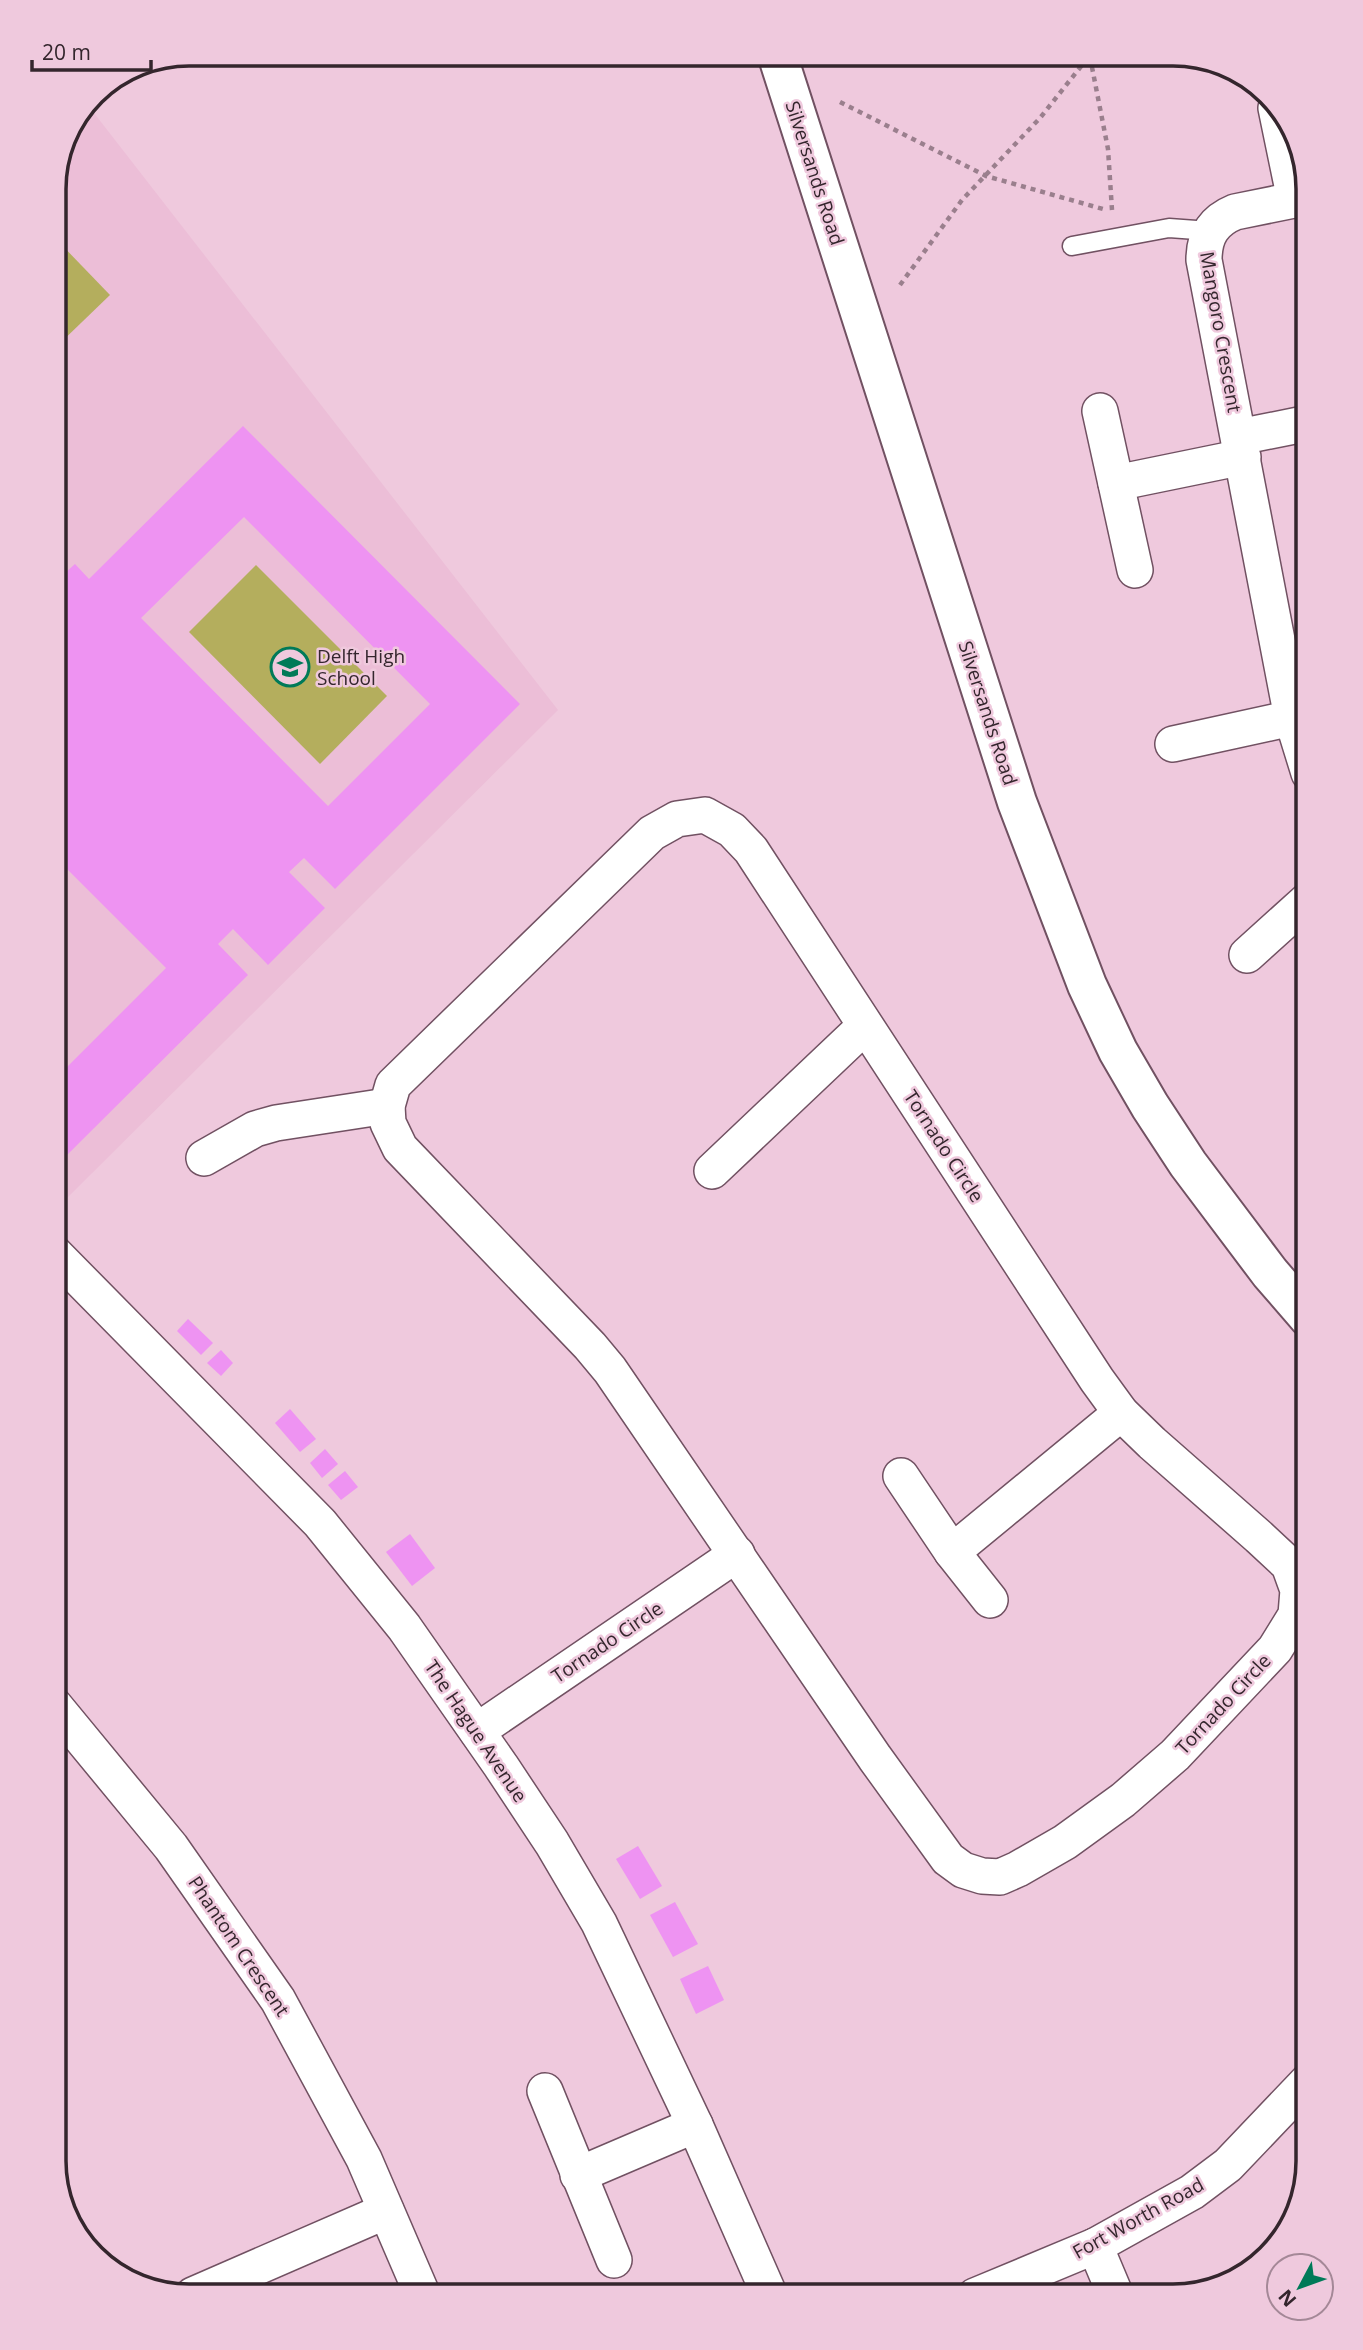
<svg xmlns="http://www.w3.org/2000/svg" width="1363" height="2350" viewBox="0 0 1363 2350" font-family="'Open Sans',sans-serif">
  <rect width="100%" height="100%" fill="#efc9dd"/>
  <polygon fill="#ecbed7" points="87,104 558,710 66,1199 54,1187 55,181 65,137"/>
  <g fill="#b4ae5d">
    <polygon points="55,238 110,295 54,349"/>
    <polygon points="256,565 387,696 320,764 189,632"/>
  </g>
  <g fill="#ee93f2" fill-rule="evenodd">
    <path d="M 243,426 L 520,704 L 335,889 L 304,858 L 289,872 L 325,908 L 268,965 L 233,929 L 218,944 L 248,975 L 64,1158 L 54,1149 L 54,1060 L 64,1070 L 166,968 L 54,856 L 54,583 L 75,564 L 89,579 ZM 244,517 L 430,704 L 328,806 L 141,618 Z"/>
    <polygon points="188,1319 213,1343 201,1355 177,1331"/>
    <polygon points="221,1350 233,1363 221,1376 207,1363"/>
    <polygon points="290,1409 316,1439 300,1452 275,1423"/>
    <polygon points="325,1449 338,1464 322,1478 310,1463"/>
    <polygon points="345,1471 358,1487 341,1500 328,1485"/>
    <polygon points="410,1534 435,1568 412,1586 386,1552"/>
    <polygon points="638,1846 662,1886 640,1899 616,1859"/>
    <polygon points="675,1902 698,1944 673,1957 650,1915"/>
    <polygon points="708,1966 724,2000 696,2014 680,1979"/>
  </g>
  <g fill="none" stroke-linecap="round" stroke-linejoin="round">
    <defs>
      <polyline id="service" points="1072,246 1169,228 1210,231"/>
      <g id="minor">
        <polyline points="1276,108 1295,200"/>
        <polyline points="1100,411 1135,570"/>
        <polyline points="1239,437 1309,423"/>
        <polyline points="1116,483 1243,457"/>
        <polyline points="1173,744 1292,718"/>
        <path d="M 1309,773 L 1292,718 L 1204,260 C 1204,236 1213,221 1235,212 L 1309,197"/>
        <polygon points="705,815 732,830 751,850 1097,1380 1121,1413 1152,1443 1259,1537 1289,1565 1298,1590 1296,1615 1275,1649 1175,1755 1123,1800 1065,1842 1018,1869 1000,1877 982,1876 963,1870 948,1859 875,1758 610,1370 590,1346 400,1148 388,1123 387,1106 393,1085 652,833 677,819"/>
        <polyline points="1247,955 1309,899"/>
        <polyline points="204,1158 255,1129 276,1123 387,1106"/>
        <polyline points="712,1171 865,1026"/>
        <polyline points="54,1253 320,1523 404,1627 501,1766 552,1843 599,1923 695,2125 770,2296"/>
        <polyline points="901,1476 952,1552 990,1600"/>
        <polyline points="952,1552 1121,1413"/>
        <polyline points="54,1705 171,1847 278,2000 364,2159 423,2296"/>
        <polyline points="477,1731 737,1554"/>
        <polyline points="545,2091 614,2260"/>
        <polyline points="578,2175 695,2125"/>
        <polyline points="1095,2246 1116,2296"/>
        <polyline points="193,2295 386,2211"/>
        <polyline points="975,2296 1095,2246 1192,2192 1228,2165 1309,2080"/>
      </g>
      <polyline id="tertiary" points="777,54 1017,802 1087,985 1118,1051 1150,1106 1188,1164 1270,1273 1309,1318"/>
    </defs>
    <use href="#service" stroke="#715162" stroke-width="21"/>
    <use href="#minor" stroke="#715162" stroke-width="38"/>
    <use href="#tertiary" stroke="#715162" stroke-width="42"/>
    <g stroke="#9a7f8d" stroke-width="4.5" stroke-dasharray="5 5" stroke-linecap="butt">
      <polyline points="1090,57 1108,149 1112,210"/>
      <polyline points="840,102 986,176 1103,209"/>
      <polyline points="900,285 962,200 1040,118 1090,55"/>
    </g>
    <use href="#service" stroke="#fff" stroke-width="18"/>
    <use href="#minor" stroke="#fff" stroke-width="35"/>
    <use href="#tertiary" stroke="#fff" stroke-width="38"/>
  </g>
  <defs>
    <symbol id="school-ring" viewBox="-11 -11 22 22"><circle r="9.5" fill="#efc9dd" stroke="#007a58" stroke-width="1.5"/><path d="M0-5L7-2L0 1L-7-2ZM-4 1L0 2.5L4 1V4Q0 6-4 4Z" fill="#007a58"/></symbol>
  </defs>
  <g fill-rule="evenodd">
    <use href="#school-ring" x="268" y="645" width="44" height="44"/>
  </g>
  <g text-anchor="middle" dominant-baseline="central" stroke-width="5" stroke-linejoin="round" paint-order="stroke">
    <g font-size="19" fill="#34262d" stroke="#efc9dd">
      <text transform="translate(815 173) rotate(72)">Silversands Road</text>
      <text transform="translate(1221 332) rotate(80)">Mangoro Crescent</text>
      <text transform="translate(988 713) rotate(72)">Silversands Road</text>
      <text transform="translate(944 1146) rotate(57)">Tornado Circle</text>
      <text transform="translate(607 1642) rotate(-34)">Tornado Circle</text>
      <text transform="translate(1223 1704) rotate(-47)">Tornado Circle</text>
      <text transform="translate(476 1731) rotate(56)">The Hague Avenue</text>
      <text transform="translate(239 1946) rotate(56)">Phantom Crescent</text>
      <text transform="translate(1138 2218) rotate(-29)">Fort Worth Road</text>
    </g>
    <g font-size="19" fill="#34262d" stroke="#efc9dd" text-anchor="start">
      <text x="317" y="656">Delft High<tspan x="317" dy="22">School</tspan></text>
    </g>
  </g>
  <path d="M0 0H1363V2350H0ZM189 66H1173A123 123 0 0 1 1296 189V2161A123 123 0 0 1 1173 2284H189A123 123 0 0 1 66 2161V189A123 123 0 0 1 189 66Z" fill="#efc9dd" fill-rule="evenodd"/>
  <path fill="none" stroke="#34262d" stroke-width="3.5" d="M189 66H1173A123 123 0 0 1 1296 189V2161A123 123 0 0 1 1173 2284H189A123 123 0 0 1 66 2161V189A123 123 0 0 1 189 66Z"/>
  <g transform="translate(1300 2287) rotate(229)"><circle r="33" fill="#efc9dd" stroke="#a48897" stroke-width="2"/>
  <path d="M0-5L12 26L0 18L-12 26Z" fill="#007a58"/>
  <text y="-10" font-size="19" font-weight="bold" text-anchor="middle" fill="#34262d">N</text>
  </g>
  <path d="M32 60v10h119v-10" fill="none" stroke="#34262d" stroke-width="3.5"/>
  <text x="42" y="60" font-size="21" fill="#34262d" stroke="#efc9dd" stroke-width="5" paint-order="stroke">20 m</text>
</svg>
